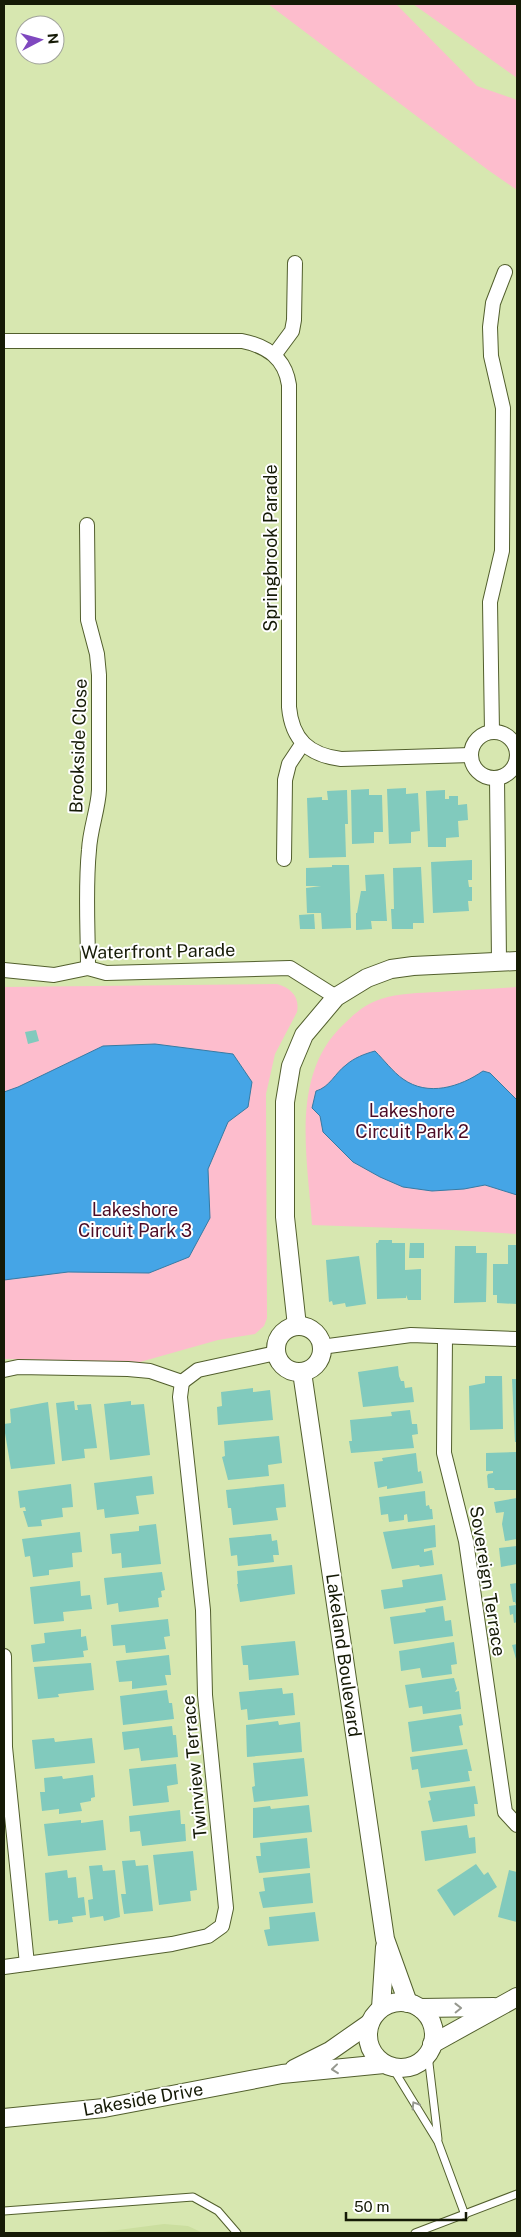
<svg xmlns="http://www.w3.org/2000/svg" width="521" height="2237" viewBox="0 0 521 2237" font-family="'Public Sans',sans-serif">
  <rect width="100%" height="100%" fill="#d7e7b0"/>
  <polygon fill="#cbde9f" points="164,2224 188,2226 203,2233 95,2233"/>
  <g fill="#fdbdcd">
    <polygon points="268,4 396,4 477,86 517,100 517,190 488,170"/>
    <polygon points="413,4 517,4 517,78"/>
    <path d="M 277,984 C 291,988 300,997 297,1012 L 275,1054 L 266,1094 L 267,1318 L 264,1326 L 255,1334 L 218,1340 L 140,1362 L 4,1359 L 4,987 Z"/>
    <path d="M 517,987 L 517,1234 L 452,1230 L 312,1225 C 308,1159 289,1075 344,1024 C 355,1013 367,1003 381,999 C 399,993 419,993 438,992 C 464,990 491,989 517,987 Z"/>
  </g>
  <g fill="#45a5e6" stroke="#377ba3">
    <polygon points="155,1044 233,1054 252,1082 248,1107 228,1122 208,1169 210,1218 189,1257 149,1273 68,1272 4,1280 4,1092 18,1087 103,1046"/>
    <path d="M 375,1051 C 384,1060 393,1072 403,1079 C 428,1097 460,1087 483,1071 L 490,1073 L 517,1100 L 517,1195 L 485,1185 L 464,1189 L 432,1191 L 403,1187 L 380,1177 L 353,1162 L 323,1132 L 320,1116 L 312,1108 L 316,1091 C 330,1087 335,1073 346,1065 C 354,1058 364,1054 375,1051 Z"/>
  </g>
  <g fill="#81cabd">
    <polygon points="406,788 406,794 418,793 420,831 411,832 411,843 389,844 387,789"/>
    <polygon points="369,789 369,795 382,795 383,832 374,832 374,843 352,844 351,790"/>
    <polygon points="347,790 348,824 345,824 346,857 309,858 307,798 322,797 322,800 328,800 327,791"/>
    <polygon points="445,790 445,799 449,799 449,796 458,796 458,805 467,804 468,820 458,821 459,837 446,838 446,847 428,847 426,791"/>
    <polygon points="472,860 472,880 468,880 469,887 472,887 472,901 468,901 469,911 433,913 431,862"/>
    <polygon points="332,865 349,865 351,928 322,929 321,913 307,913 306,888 321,886 306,886 306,868 332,867"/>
    <polygon points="421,867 424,923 413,923 413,929 392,929 391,909 394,909 393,868"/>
    <polygon points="384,874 387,921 371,921 372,929 356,930 356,913 357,913 361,891 366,891 365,875"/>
    <polygon points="314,914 315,929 300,929 299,915"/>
    <polygon points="36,1030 39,1041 28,1044 25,1032"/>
    <polygon points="379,1240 392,1240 392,1243 405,1243 405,1270 421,1269 421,1300 408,1300 406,1295 406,1298 377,1299 376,1243 378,1243"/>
    <polygon points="410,1243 424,1243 424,1258 409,1258"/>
    <polygon points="508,1245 517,1245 517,1304 497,1303 497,1295 493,1295 493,1264 508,1264"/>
    <polygon points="455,1246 476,1246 476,1253 487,1253 486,1302 454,1303"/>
    <polygon points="359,1256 366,1304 346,1307 345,1303 333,1305 332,1301 329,1302 326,1260"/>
    <polygon points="398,1366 399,1376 401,1381 404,1381 405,1388 412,1387 414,1402 363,1407 358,1372"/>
    <polygon points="485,1376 502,1376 503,1429 470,1430 469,1386 485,1383"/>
    <polygon points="512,1379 517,1379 517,1442 515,1442"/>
    <polygon points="253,1388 253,1392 270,1390 273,1420 218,1425 217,1407 222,1406 221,1392"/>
    <polygon points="74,1401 75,1410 78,1410 77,1405 91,1404 97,1448 84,1449 85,1458 62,1461 56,1403"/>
    <polygon points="131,1401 131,1405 144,1404 150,1455 110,1460 104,1404"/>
    <polygon points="48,1402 55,1464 11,1469 4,1427 4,1424 11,1423 10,1409"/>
    <polygon points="410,1410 412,1424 417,1424 418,1434 412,1435 414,1448 351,1453 349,1441 352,1441 350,1420 392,1416 391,1412"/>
    <polygon points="279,1436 282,1463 268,1465 269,1476 228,1480 222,1457 225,1456 224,1441"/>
    <polygon points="517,1452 517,1490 495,1490 494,1488 488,1488 487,1476 488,1474 493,1473 493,1471 486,1471 486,1453"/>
    <polygon points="416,1453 418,1472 421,1471 423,1483 387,1489 387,1486 378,1488 374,1462 383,1461 382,1458"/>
    <polygon points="152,1476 154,1494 136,1496 139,1514 105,1518 104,1509 97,1510 94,1483"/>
    <polygon points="71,1484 73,1507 62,1508 63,1517 41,1520 42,1526 28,1527 23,1511 26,1511 25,1507 20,1508 18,1491"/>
    <polygon points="284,1484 286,1507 276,1508 278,1520 233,1525 231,1508 228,1508 226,1490"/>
    <polygon points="425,1491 426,1506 429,1505 430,1509 432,1509 433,1519 408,1522 407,1514 404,1515 404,1520 389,1522 388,1514 381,1515 379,1497"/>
    <polygon points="517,1498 517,1539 505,1541 502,1524 504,1512 496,1513 494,1502"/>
    <polygon points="156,1524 161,1564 122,1568 121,1553 112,1554 110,1534 139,1531 139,1526"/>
    <polygon points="435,1525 436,1547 424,1549 424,1552 432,1550 434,1565 420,1567 419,1565 392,1569 383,1532"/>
    <polygon points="80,1532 82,1552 72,1553 73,1567 49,1570 49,1575 33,1577 30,1556 25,1557 22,1539"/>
    <polygon points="271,1534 272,1541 277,1540 279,1555 273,1555 274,1562 238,1566 237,1555 231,1556 229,1538"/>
    <polygon points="517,1546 517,1564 501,1567 499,1548"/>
    <polygon points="292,1565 295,1594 240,1602 237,1584 238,1584 237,1571"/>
    <polygon points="162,1572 165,1590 161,1591 162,1597 158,1598 159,1607 119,1612 118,1603 107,1605 104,1578"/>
    <polygon points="442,1574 446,1600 384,1609 381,1590 403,1587 402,1580"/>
    <polygon points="80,1581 81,1596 90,1595 92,1609 63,1612 64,1621 34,1624 30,1587"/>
    <polygon points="517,1583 517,1622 514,1623 513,1614 510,1615 509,1606 516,1605 515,1602 513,1602 510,1584"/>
    <polygon points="443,1606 445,1621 451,1620 453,1636 394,1644 390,1617 426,1612 425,1609"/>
    <polygon points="168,1619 170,1636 164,1637 166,1649 126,1653 125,1645 113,1646 111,1625"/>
    <polygon points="81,1629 81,1637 86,1636 88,1650 83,1651 84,1657 33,1662 31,1645 45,1643 44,1633"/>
    <polygon points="295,1641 299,1675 249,1680 248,1665 243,1665 241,1646"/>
    <polygon points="454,1642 457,1664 451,1665 452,1674 422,1678 420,1668 401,1671 399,1651"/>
    <polygon points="517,1644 517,1659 516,1659 512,1645"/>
    <polygon points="169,1655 171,1675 165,1675 167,1685 132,1689 132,1681 119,1682 116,1661"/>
    <polygon points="91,1663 94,1690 58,1694 59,1697 38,1699 34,1667"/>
    <polygon points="454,1678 457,1689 455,1692 459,1691 461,1709 423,1714 422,1706 409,1708 405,1685"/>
    <polygon points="282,1688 283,1694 293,1693 295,1715 248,1720 247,1709 241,1710 239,1692"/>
    <polygon points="167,1690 169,1703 172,1703 174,1719 123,1725 120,1696"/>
    <polygon points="461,1714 463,1725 459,1726 463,1745 412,1752 408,1722"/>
    <polygon points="278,1721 279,1725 300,1722 302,1752 247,1757 246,1725"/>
    <polygon points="172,1726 173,1735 176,1735 178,1757 141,1761 139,1748 124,1750 122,1732"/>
    <polygon points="54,1738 55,1742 92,1738 95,1763 35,1769 32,1740"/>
    <polygon points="467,1749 472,1771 468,1771 470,1781 421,1788 418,1769 412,1770 410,1757"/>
    <polygon points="304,1758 308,1796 254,1802 252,1787 255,1786 253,1763"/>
    <polygon points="176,1764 178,1784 167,1786 169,1802 133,1806 129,1769"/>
    <polygon points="93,1775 95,1797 91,1798 91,1801 80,1803 82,1811 59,1814 59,1809 42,1811 40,1792 45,1792 44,1778 62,1776 63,1779"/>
    <polygon points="475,1786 478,1804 474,1804 475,1816 433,1822 428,1801 431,1800 429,1792"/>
    <polygon points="309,1805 312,1832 253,1838 253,1808 270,1806 271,1809"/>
    <polygon points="180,1810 181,1824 185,1824 186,1841 142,1846 140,1831 130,1832 129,1816"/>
    <polygon points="81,1820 81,1823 103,1820 106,1850 48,1856 44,1824"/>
    <polygon points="467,1825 469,1838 475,1837 476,1853 425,1861 421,1831"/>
    <polygon points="307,1838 310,1868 259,1873 256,1856 261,1856 260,1843"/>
    <polygon points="193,1851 197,1890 190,1891 191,1901 159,1905 153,1855"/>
    <polygon points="135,1860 136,1866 148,1865 153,1911 124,1914 121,1894 126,1894 122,1861"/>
    <polygon points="476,1864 484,1875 488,1872 497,1887 454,1916 437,1890"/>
    <polygon points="102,1865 103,1871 115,1870 120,1917 104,1921 103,1916 90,1918 88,1900 93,1899 89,1866"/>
    <polygon points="67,1870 68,1878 76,1877 78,1898 84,1897 86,1915 72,1917 73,1922 58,1924 58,1920 49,1921 45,1873"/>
    <polygon points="509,1870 517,1872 517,1922 498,1917"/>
    <polygon points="310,1873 313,1903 263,1908 259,1892 265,1891 263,1878"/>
    <polygon points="315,1912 319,1941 268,1946 264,1930 270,1929 269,1917"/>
  </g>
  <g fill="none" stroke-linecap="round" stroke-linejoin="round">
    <defs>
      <g id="service">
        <polyline points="428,2055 438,2139"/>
        <polyline points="392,2067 438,2142 465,2215"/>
        <polyline points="4,2211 193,2197 218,2211 237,2233"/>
        <polyline points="415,2233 517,2194"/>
      </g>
      <g id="minor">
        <path d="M 4,341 L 242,341 C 267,346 285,358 289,385 L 289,707 C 292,740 309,755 341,759 L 471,755"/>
        <polyline points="275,354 292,331 294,320 295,263"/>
        <path d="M 87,525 L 88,620 L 97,654 L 99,675 L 99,790 C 98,810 90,829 89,850 C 85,889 88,929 88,968"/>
        <circle cx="494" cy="755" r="23"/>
        <polyline points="492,732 490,602 502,551 503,408 491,356 490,327 493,303 505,272"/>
        <polyline points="497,778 499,961"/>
        <polyline points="284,859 285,780 289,764 303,743"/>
        <polyline points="4,970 54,975 88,968 106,973 290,968 336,997"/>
        <polyline points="445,1337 444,1453 466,1541 505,1812 517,1825"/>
        <polyline points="321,1347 411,1335 517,1339"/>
        <polyline points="4,1370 18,1367 128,1369 150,1371 182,1382"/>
        <polyline points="182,1382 198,1370 276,1353"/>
        <polyline points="4,1656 5,1747 27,1964"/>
        <polyline points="4,1967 172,1944 208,1936 222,1926 226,1908 205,1695 203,1610 180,1397 182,1382"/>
      </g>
      <g id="tertiary">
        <polyline points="297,1326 285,1217 285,1102 291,1066 304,1035 336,997 367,978 391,969 413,966 517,961"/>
        <circle cx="299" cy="1349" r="23"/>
        <polyline points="302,1372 385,1939 408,2003"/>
        <circle cx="401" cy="2035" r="33"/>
        <polyline points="381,2008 385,1947"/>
        <polyline points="420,2008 494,2007"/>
        <polyline points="432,2044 517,1997"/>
        <polyline points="294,2069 330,2051 370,2023"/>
        <polyline points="4,2118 104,2108 282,2074 384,2064"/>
      </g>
    </defs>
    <use href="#service" stroke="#525f2d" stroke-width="9"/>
    <use href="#minor" stroke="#525f2d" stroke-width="16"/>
    <use href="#tertiary" stroke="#525f2d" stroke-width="20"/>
    <use href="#service" stroke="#fff" stroke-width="7"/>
    <use href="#minor" stroke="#fff" stroke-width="14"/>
    <use href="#tertiary" stroke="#fff" stroke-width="18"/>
  </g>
  <defs><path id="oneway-chevron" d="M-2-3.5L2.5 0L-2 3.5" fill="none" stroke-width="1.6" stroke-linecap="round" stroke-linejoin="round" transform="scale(1.25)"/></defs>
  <g stroke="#96988f">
    <use href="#oneway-chevron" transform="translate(458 2008) rotate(-1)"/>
    <use href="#oneway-chevron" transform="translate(335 2069) rotate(174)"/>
    <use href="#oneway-chevron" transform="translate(415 2105) rotate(-122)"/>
  </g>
  <g text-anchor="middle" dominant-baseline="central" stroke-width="4" stroke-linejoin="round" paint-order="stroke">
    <g font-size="18" fill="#151a06" stroke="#fff">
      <text transform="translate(270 548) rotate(-90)">Springbrook Parade</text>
      <text transform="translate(78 746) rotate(-88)">Brookside Close</text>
      <text transform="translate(158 951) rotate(-1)">Waterfront Parade</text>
      <text transform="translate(488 1581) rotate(81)">Sovereign Terrace</text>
      <text transform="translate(344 1655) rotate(82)">Lakeland Boulevard</text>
      <text transform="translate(194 1767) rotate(-95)">Twinview Terrace</text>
      <text transform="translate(143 2099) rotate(-10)">Lakeside Drive</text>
    </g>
    <g font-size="18" fill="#4c0c26" stroke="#fff">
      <text x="412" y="1110">Lakeshore<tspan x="412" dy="21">Circuit Park 2</tspan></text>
      <text x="135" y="1209">Lakeshore<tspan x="135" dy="21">Circuit Park 3</tspan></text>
    </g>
  </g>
  <rect width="521" height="2237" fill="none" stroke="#151a06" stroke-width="10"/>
  <g transform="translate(40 40) rotate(84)"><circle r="24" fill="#ffffff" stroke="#a1a39b"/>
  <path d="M0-4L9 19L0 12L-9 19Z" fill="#7f48bf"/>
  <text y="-8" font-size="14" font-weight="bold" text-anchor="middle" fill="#151a06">N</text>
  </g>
  <path d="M346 2212v8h120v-8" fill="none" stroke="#151a06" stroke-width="2.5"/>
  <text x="354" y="2212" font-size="15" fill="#151a06" stroke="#ffffff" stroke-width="4" paint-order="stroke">50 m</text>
</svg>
